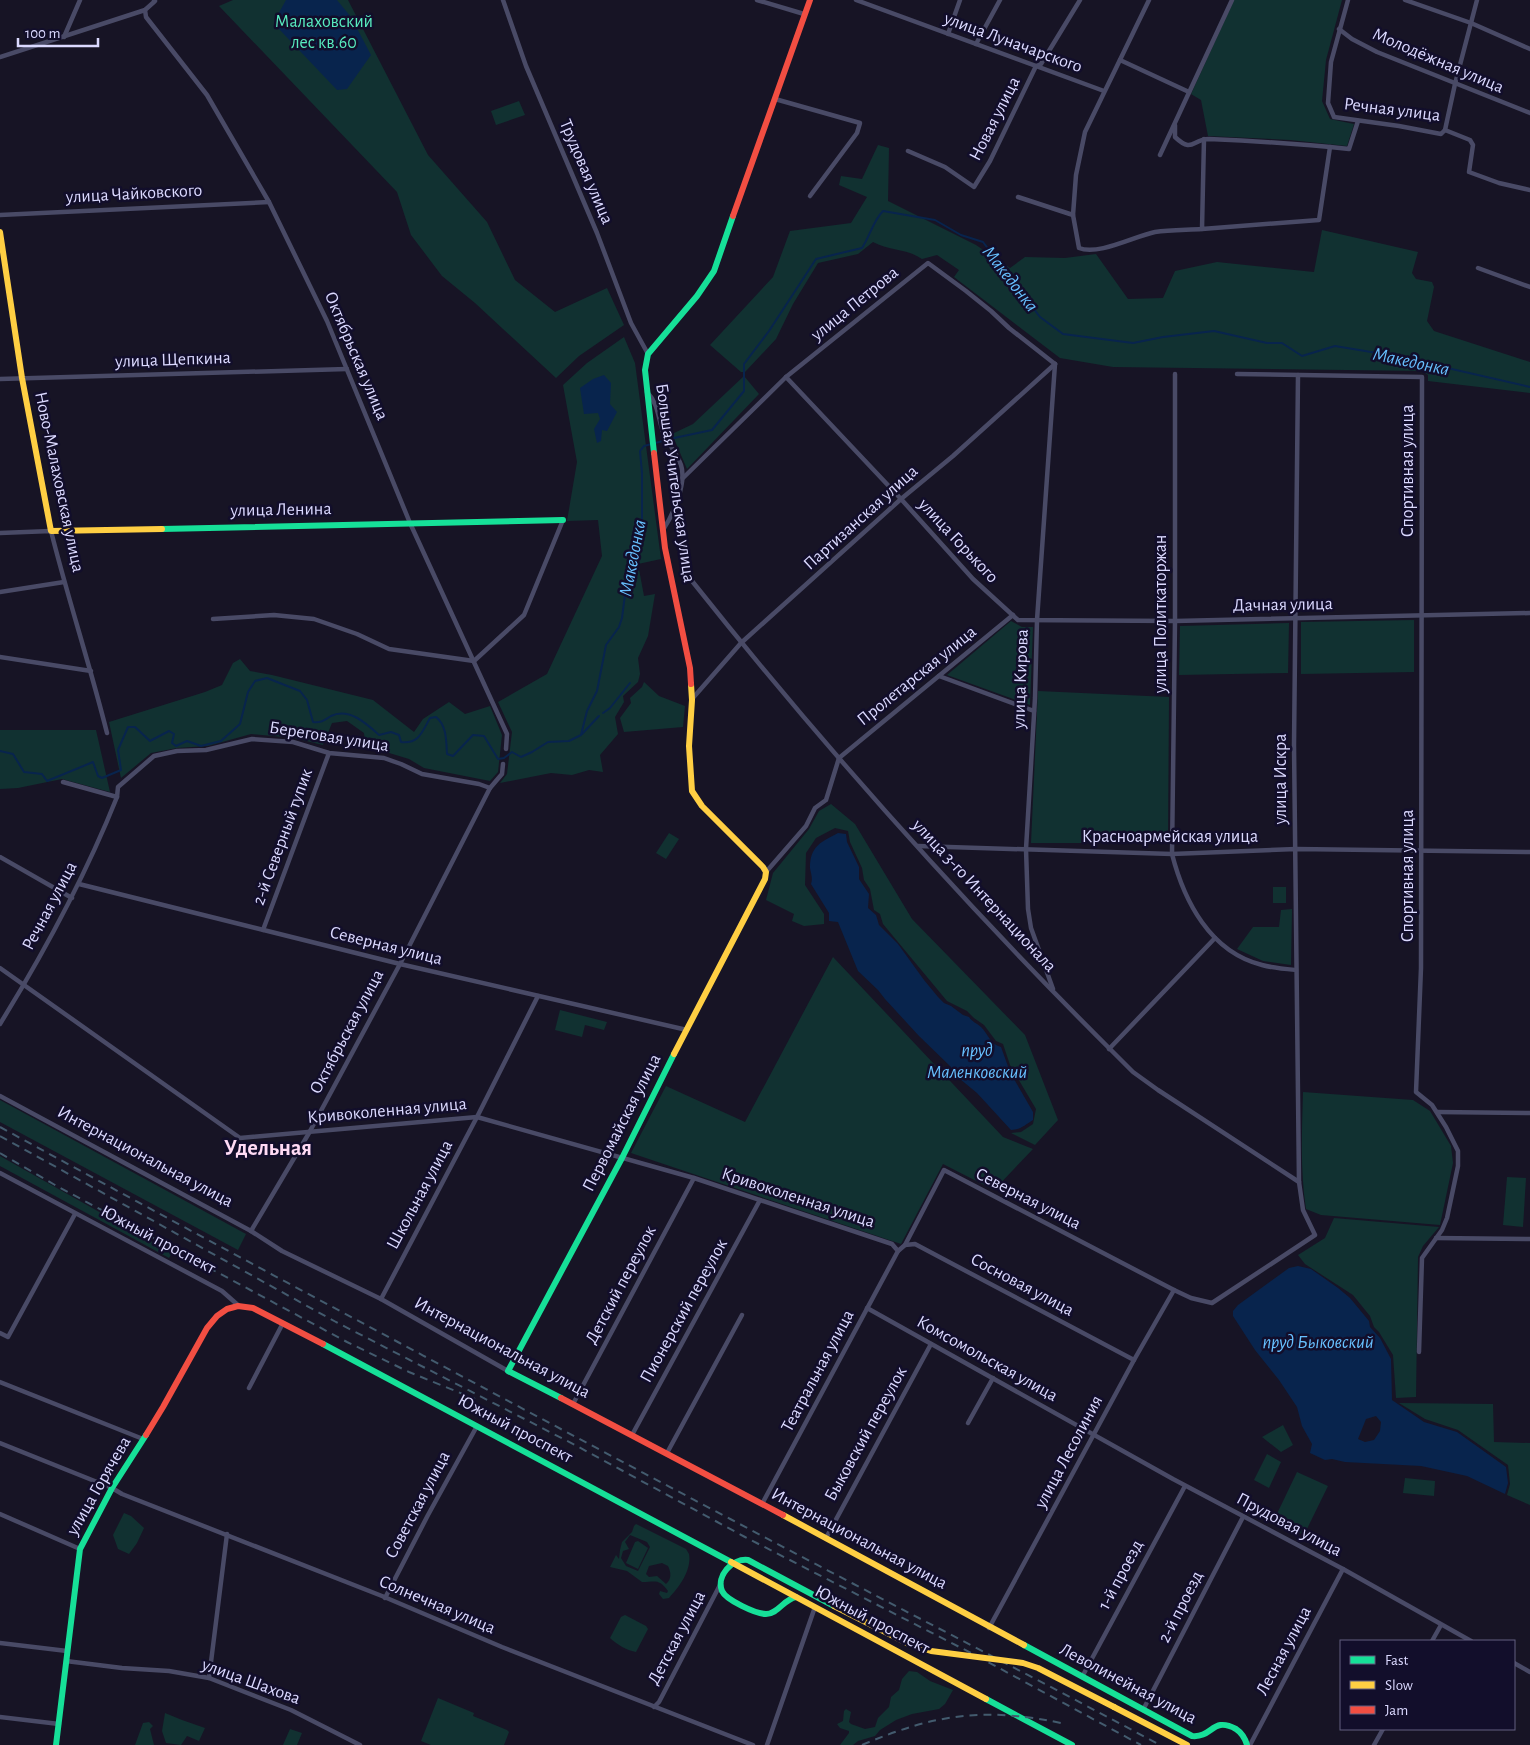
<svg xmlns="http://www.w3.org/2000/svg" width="1530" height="1745" viewBox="0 0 1530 1745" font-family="'Alegreya Sans',sans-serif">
  <rect width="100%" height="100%" fill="#171425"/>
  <g fill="#113131" fill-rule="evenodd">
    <polygon points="233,0 348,0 428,155 487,222 515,280 555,312 607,288 624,325 579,356 556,378 475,303 442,276 411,235 397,192 219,6"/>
    <polygon points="1234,0 1342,0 1326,60 1322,101 1330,119 1354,124 1347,146 1290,140 1208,136 1201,100 1191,94"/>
    <polygon points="519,101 525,115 496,125 491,111"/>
    <path d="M 878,145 L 889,148 L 888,201 L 976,245 L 1010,268 L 1025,257 L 1065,258 L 1096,254 L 1128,299 L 1163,298 L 1175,271 L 1217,262 L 1314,272 L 1322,230 L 1418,252 L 1412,273 L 1416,279 L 1432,282 L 1434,287 L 1427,321 L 1434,331 L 1530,362 L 1530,393 L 1428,381 L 1428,375 L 1422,371 L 1113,367 L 1060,358 L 954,277 L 959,270 L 937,255 L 922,259 C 906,248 889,251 873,242 L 858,254 L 818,263 L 793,304 L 776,339 L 745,372 L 741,372 L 710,345 L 773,277 L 790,231 L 851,223 L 867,197 L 839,185 L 841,176 L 862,179 Z"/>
    <polygon points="624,337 635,363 661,559 638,564 644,596 655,594 648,636 638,658 640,674 638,682 623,696 624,702 615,717 618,734 600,755 603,772 589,770 572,775 551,773 500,783 507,774 512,732 498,702 547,674 602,556 598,520 567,521 577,462 563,385 587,363"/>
    <polygon points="744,376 759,394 687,469 672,434 693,424"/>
    <polygon points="1414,620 1414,672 1301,674 1301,622"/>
    <polygon points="1011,621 1022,627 1033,627 1030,705 947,675"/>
    <polygon points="1289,623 1288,673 1179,675 1180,626"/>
    <polygon points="240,659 250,671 272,675 373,700 414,732 423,719 449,702 465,714 490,706 502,735 498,772 490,781 424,768 409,759 386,752 366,749 364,733 347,721 332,723 323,745 294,738 251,734 208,746 177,748 151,753 121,778 109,722 205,692 222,685 233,663"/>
    <polygon points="644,682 659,696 685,706 683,727 624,732 620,718 631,703 630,698 642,687"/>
    <polygon points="1038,691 1169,697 1168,843 1031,843"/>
    <polygon points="0,730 96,730 110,792 62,779 18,788 0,789"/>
    <polygon points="831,804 855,824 912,919 1025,1035 1058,1120 1035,1145 1011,1133 1021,1132 1033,1124 1036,1109 1010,1065 1003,1044 996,1041 984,1025 974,1018 967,1011 947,1001 883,924 880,914 874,910 870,889 864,880 862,868 850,842 848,831 835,828 816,838 806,853 805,885 824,914 824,924 804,926 792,921 794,914 766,900 773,873 809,829 819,811"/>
    <polygon points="669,833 679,839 666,859 656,853"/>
    <rect x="1273" y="887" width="13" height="16"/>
    <polygon points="1292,909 1291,965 1263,961 1237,949 1253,927 1279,927 1281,910"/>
    <polygon points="833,957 1003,1137 1033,1149 994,1190 943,1164 901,1244 631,1153 666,1086 745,1122"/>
    <polygon points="560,1010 607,1022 604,1030 585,1025 582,1037 555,1030"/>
    <path d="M 1303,1092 L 1413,1100 L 1430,1111 L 1451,1146 L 1453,1163 L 1440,1225 L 1321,1215 L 1306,1209 C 1300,1169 1302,1131 1303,1092 Z"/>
    <polygon points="0,1100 246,1234 238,1250 0,1122"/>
    <polygon points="0,1156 172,1253 169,1258 0,1166"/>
    <polygon points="1507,1177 1526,1178 1523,1227 1503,1225"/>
    <polygon points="1334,1218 1439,1227 1423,1246 1418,1257 1416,1397 1396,1398 1393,1355 1379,1332 1374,1327 1370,1316 1353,1295 1305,1264 1298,1255 1325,1238"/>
    <polygon points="1399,1403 1493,1404 1494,1442 1530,1443 1530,1505 1507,1495 1510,1484 1508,1465 1458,1430 1425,1419"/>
    <polygon points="1283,1425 1293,1445 1281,1452 1262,1437"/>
    <polygon points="1267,1454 1281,1462 1269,1488 1254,1480"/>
    <polygon points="1297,1472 1328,1486 1304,1535 1274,1520"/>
    <polygon points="1405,1478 1435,1481 1434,1496 1403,1493"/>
    <polygon points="124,1513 131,1516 144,1528 137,1543 129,1554 118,1549 113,1535"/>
    <path d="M 636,1524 L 686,1549 L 689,1554 C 692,1570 679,1587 669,1598 L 663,1599 L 659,1594 L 660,1591 L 667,1593 L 668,1591 C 659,1578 655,1582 642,1582 L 627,1571 L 610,1567 L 616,1555 L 619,1559 L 620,1550 L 622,1542 L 632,1532 L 634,1526 ZM 630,1535 L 647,1542 L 650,1547 L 638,1571 L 626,1566 L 621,1558 L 623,1551 L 629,1549 L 625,1542 ZM 662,1563 L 668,1566 C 671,1572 672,1579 666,1584 L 657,1576 L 649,1577 L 646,1574 L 649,1566 Z"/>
    <polygon points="638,1541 648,1548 638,1569 626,1563 635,1542"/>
    <path d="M 625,1615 L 646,1626 L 648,1629 L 636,1652 C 628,1651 616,1644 610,1638 L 621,1617 Z"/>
    <polygon points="909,1671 917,1672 930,1681 953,1690 945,1704 939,1709 912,1714 896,1720 880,1730 875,1736 858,1741 853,1745 840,1745 849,1733 849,1731 840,1728 837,1724 843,1721 844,1711 846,1709 851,1712 849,1722 851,1724 865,1729 875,1727 878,1718 889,1707 891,1697 899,1690 902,1679"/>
    <polygon points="438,1698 474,1713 473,1716 507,1730 509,1732 504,1745 431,1745 421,1741"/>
    <polygon points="165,1713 182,1720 177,1732 182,1720 205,1728 199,1741 187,1736 181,1745 166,1743 162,1731"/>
    <polygon points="149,1722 153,1726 150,1729 154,1745 135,1745 143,1723"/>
    <polygon points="290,1729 302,1733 297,1745 283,1745"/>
  </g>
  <g fill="#08244d" fill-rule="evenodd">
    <polygon points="286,0 337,0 351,17 371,55 347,89 337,90 279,29 275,20"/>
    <polygon points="604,375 611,383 610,404 617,412 607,431 602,430 601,441 597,443 594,429 600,419 598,413 584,414 580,388 593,379"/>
    <path d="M 838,833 L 846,834 L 847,842 L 859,867 L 859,879 L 869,894 L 868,908 L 876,915 L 879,925 L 898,944 L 924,980 L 938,997 L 944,1003 L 951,1006 L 963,1015 L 969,1017 C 972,1022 977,1023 981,1027 C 988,1034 991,1045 1001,1047 L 1010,1072 L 1033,1112 L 1033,1120 C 1025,1125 1020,1130 1011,1130 L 977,1093 L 960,1079 L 950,1066 L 919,1036 L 885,999 L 878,990 L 858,971 L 838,922 L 829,921 L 829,913 L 811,884 C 813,878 811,874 810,868 C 810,846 821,842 838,833 Z"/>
    <path d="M 1298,1266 L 1311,1269 L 1338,1288 L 1350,1298 L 1369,1321 L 1370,1327 L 1380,1338 L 1391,1359 L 1392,1400 L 1424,1422 L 1457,1432 L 1506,1467 L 1508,1483 L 1505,1494 L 1467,1476 L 1421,1466 L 1345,1462 L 1332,1459 L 1325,1460 L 1310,1453 L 1312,1444 L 1302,1426 L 1297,1407 L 1279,1380 L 1255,1350 L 1233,1316 L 1233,1311 L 1238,1305 L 1289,1268 ZM 1376,1416 L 1381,1422 L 1380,1431 L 1374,1440 L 1365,1442 L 1358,1439 L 1366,1419 Z"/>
  </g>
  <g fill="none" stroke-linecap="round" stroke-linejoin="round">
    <g stroke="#08244d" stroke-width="2">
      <polyline points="603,713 610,708 630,683"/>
      <polyline points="582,734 599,716"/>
      <path d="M 0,751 L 13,754 L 24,772 L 42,774 L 47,781 L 93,762 L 98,776 L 102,778 L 121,770 L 118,750 L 128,727 L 135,727 L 150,741 L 169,731 L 174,734 L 172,743 L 176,746 L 187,741 L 201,746 L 221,741 L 240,724 L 248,692 L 255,681 L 267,678 L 300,691 L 307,700 L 313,722 C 322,723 324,720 331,716 C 349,707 367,724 379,735 L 391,732 L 399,735 L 401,742 C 419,744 422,732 430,718 L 436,717 C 447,726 446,740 447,754 L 453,756 L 473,735 L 484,736 L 498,759 L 504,758 L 512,752 L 521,757 L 532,752 L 548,742 L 569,741 L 581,735 L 587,711 L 597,691 L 606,645 L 619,627 L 622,618 L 626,587 L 639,540 L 642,521 L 642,473 L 640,451 L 644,446 L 674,438 L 712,430 L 744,391 L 744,364 L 769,331 L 816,259 L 862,248 C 870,236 873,221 883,211 L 935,220 L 961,235 L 983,242 L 1040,317 L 1063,334 L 1133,343 L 1163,337 L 1214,331 L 1267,343 L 1282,343 L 1302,356 L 1335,346 L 1395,356 L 1530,387"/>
    </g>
    <g stroke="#494a66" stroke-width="4.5">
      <polyline points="154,0 155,1 145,10 146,17 207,95 269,202 327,321 410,523 507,734 506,749"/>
      <polyline points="503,0 526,66 597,233 631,323 648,354"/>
      <polyline points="757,0 804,14"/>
      <polyline points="856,0 1104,91"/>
      <path d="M 1149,0 L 1085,132 L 1076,175 L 1073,215 L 1079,248 C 1098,256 1135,236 1155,232 C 1170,230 1187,230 1202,229"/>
      <polyline points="1348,0 1331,62 1328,103 1334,117 1399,126 1441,134 1445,130 1470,140 1473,145 1469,172 1499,183 1530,190"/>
      <polyline points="1405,0 1471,23 1530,49"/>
      <polyline points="1339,29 1352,39 1377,52 1530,113"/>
      <polyline points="948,34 960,0"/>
      <polyline points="64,37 80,0"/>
      <polyline points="976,44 1000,0"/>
      <polyline points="0,57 145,10"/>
      <polyline points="1120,60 1189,92"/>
      <polyline points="775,99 860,123 857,133 810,196"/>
      <path d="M 1175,125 L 1175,137 C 1193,154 1192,139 1209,139 C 1256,141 1302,144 1349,149 L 1358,121"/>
      <polyline points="1445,130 1455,84 1477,0"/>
      <polyline points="1204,139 1202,229 1319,220 1330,147"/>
      <polyline points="908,151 945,167 974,187 990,161 1036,66 1041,64 1080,0"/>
      <polyline points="1160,155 1232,0"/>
      <polyline points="1018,197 1073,215"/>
      <polyline points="0,215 269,202"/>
      <polyline points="1478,268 1530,287"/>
      <path d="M 1175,374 L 1175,621 L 1172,854 C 1184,901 1210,952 1262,965 C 1273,968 1285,969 1296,970"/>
      <polyline points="1237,374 1422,377 1421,968 1416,1092 1432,1105 1446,1127 1458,1151 1458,1166 1447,1218 1442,1230 1422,1258 1419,1352"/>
      <polyline points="786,377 901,499 973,579 1018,620 1175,621 1530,613"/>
      <polyline points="0,379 347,369"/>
      <path d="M 647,392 C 659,404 658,420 664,434 C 669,445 677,454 681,465 C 687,483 673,515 663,530"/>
      <polyline points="682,479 786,377 928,263 966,291 991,311 1009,328 1055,364"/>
      <path d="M 0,533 L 51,531 C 68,599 90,665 107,733"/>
      <path d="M 692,581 C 824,747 966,906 1117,1056 L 1133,1072 L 1158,1090 L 1299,1182"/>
      <polyline points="0,592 64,582"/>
      <polyline points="213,619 274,615 314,619 357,634 389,649 474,661 524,615 563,520"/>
      <polyline points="0,657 91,671"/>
      <polyline points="939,676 1034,711"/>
      <polyline points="692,699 741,643 901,499 953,456 1055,364"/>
      <polyline points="63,782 117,797 118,787 154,756 177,751 206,750 252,739 293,742 329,753 384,758 401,764 422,774 479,784 490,788"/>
      <polyline points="918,846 1172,854 1296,849 1530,852"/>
      <polyline points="0,857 72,898"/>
      <polyline points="766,872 806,826 815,808 826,800 839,758 1013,615"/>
      <polyline points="79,884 400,964 687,1030"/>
      <polyline points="263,930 329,753"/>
      <polyline points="0,968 240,1138 477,1117 694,1178 892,1244 898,1251"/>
      <polyline points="1053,989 1031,928 1028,909 1026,849 1035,698 1037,620 1055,364"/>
      <path d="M 0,1024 C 45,951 85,877 117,797"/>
      <polyline points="1109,1049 1215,938"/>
      <polyline points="0,1096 251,1231 282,1251 381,1299 508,1371"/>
      <polyline points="1437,1112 1530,1113"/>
      <polyline points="0,1173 222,1291 239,1306"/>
      <polyline points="251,1231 309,1133 400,964 490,788 502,774 503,764"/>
      <polyline points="1436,1238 1530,1239"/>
      <polyline points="905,1245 944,1170 1174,1290 1191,1298 1212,1303 1315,1235 1303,1210 1299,1182 1294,745 1298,375"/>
      <polyline points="381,1299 477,1117 538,996"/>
      <polyline points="867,1308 1173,1479 1343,1569 1471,1641"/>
      <polyline points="0,1333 8,1337 75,1214"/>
      <polyline points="0,1382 143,1439"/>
      <polyline points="249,1388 283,1323"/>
      <polyline points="573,1404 694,1178"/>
      <polyline points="968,1423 993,1378"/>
      <polyline points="632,1435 760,1200"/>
      <polyline points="0,1443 112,1488 122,1494 382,1596 502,1647 753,1745"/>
      <polyline points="667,1453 742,1315"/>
      <polyline points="762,1504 898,1251 905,1245 915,1244 1134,1360"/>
      <polyline points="0,1514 80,1549"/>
      <polyline points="826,1538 931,1344"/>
      <polyline points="385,1598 428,1515 477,1426"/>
      <polyline points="989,1628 1134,1360 1174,1290"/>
      <polyline points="1432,1641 1441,1625"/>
      <polyline points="0,1643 67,1651"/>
      <polyline points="66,1661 122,1668 169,1671 209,1678 291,1710 360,1745"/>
      <polyline points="1514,1663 1530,1672"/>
      <polyline points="1082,1677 1185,1486"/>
      <polyline points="209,1678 227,1534"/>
      <polyline points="654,1707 659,1702 721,1583"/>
      <polyline points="1143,1710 1243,1517"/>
      <polyline points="0,1717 59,1724"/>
      <polyline points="767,1745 815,1607"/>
      <polyline points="1250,1745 1343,1569"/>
      <polyline points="1374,1745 1383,1729"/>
    </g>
    <g stroke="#16e098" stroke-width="6">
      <polyline points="654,453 645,370 648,354 697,296 714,271 733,216"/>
      <polyline points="162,529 563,520"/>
      <polyline points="323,1344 731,1562"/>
      <polyline points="561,1398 508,1371 622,1158 674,1054"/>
      <path d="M 796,1597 C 784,1599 778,1614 766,1614 C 756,1614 726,1600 722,1591 C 716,1576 732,1558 748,1560 L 834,1606"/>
      <path d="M 1024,1645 L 1192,1736 C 1213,1738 1212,1716 1236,1729 C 1242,1733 1245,1738 1247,1745"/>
      <polyline points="986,1699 1072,1745"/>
      <polyline points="56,1745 80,1549 112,1488 146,1435"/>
    </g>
    <g stroke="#ffcf43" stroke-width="6">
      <polyline points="0,232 22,378 51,531 162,529"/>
      <polyline points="674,1054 765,879 766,872 763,867 702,806 692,791 689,746 692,700 691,684"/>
      <polyline points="783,1515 1024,1645"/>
      <polyline points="731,1562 986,1699"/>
      <polyline points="1114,1707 1187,1745"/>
    </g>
    <g stroke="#f24e42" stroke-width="6">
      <polyline points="733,216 810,0"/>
      <polyline points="654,453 665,548 690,668 691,684"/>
      <polyline points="561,1398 783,1515"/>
      <polyline points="146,1435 163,1407 207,1328 217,1316 227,1309 238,1306 253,1308 323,1344"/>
    </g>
    <g stroke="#435b6e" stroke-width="2" stroke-dasharray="8 6" stroke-linecap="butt">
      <path d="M 0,1127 C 249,1263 500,1397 751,1530 C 887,1602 1024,1672 1160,1745"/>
      <polyline points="0,1136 336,1322 575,1445 745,1537 975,1655 1141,1745"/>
      <polyline points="0,1153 55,1185 347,1342 409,1372 475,1399"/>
      <path d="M 862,1745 C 937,1713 986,1707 1066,1724"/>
    </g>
    <polyline stroke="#ffcf43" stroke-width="6" points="834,1606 909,1644 931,1651 1023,1663 1038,1668 1114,1707"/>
  </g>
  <g text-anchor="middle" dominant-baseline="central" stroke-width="5" stroke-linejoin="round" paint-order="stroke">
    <g font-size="18" fill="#58ecbf" stroke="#120e2b">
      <text x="324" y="22">Малаховский<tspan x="324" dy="21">лес кв.60</tspan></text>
    </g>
    <g font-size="18" fill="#dbd9ff" stroke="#120e2b">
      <text transform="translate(1013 43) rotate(20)">улица Луначарского</text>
      <text transform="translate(1438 61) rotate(23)">Молодёжная улица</text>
      <text transform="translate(1392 110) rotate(7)">Речная улица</text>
      <text transform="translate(995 119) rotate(-63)">Новая улица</text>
      <text transform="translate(586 172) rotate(67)">Трудовая улица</text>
      <text transform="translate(134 194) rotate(-3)">улица Чайковского</text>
      <text transform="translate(855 304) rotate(-39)">улица Петрова</text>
      <text transform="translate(356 356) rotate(67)">Октябрьская улица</text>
      <text transform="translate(173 360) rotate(-2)">улица Щепкина</text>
      <text transform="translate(1408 471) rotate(-90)">Спортивная улица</text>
      <text transform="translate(59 482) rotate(78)">Ново-Малаховская улица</text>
      <text transform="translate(675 483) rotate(82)">Большая Учительская улица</text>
      <text transform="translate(281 510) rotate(-1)">улица Ленина</text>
      <text transform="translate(861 518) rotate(-42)">Партизанская улица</text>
      <text transform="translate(958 541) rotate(47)">улица Горького</text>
      <text transform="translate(1283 605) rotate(-1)">Дачная улица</text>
      <text transform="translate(1161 614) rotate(-90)">улица Политкаторжан</text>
      <text transform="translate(917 676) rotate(-39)">Пролетарская улица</text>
      <text transform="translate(1021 679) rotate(-88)">улица Кирова</text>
      <text transform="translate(329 737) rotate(9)">Береговая улица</text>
      <text transform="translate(1281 779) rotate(-90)">улица Искра</text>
      <text transform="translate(283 837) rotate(-70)">2-й Северный тупик</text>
      <text x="1170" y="837">Красноармейская улица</text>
      <text transform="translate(1408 876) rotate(-90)">Спортивная улица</text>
      <text transform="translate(984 896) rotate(47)">улица 3-го Интернационала</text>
      <text transform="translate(50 906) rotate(-62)">Речная улица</text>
      <text transform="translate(386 946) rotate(14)">Северная улица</text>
      <text transform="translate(347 1032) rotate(-62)">Октябрьская улица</text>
      <text transform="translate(387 1111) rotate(-5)">Кривоколенная улица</text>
      <text transform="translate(622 1123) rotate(-63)">Первомайская улица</text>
      <text transform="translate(145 1157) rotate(28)">Интернациональная улица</text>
      <text transform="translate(420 1195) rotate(-62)">Школьная улица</text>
      <text transform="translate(798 1198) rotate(18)">Кривоколенная улица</text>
      <text transform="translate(1028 1199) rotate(27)">Северная улица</text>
      <text transform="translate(158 1240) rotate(28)">Южный проспект</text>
      <text transform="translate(621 1285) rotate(-62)">Детский переулок</text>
      <text transform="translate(1022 1285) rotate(28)">Сосновая улица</text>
      <text transform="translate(684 1311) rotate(-61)">Пионерский переулок</text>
      <text transform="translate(502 1348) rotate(28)">Интернациональная улица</text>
      <text transform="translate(987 1359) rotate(29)">Комсомольская улица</text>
      <text transform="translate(818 1371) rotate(-62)">Театральная улица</text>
      <text transform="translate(515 1429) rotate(28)">Южный проспект</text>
      <text transform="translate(866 1434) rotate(-61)">Быковский переулок</text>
      <text transform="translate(1069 1452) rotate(-62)">улица Лесолиния</text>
      <text transform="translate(99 1486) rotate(-60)">улица Горячева</text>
      <text transform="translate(418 1505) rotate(-62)">Советская улица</text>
      <text transform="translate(1289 1525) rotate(28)">Прудовая улица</text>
      <text transform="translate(859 1539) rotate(28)">Интернациональная улица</text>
      <text transform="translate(1121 1575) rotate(-62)">1-й проезд</text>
      <text transform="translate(437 1605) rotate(23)">Солнечная улица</text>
      <text transform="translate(1181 1607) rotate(-63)">2-й проезд</text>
      <text transform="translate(872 1620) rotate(28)">Южный проспект</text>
      <text transform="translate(677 1638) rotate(-62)">Детская улица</text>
      <text transform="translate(1284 1651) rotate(-62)">Лесная улица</text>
      <text transform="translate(251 1682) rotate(20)">улица Шахова</text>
      <text transform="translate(1128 1684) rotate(28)">Леволинейная улица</text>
    </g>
    <g font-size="19" font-style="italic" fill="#67c0ff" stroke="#120e2b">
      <text transform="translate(1010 279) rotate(52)">Македонка</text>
      <text transform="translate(1411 362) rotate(12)">Македонка</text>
      <text transform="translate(633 558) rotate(-79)">Македонка</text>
      <text x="977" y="1050">пруд<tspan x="977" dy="22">Маленковский</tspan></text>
      <text x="1318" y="1342">пруд Быковский</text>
    </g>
    <g font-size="22" font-weight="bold" fill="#ffdbf4" stroke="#120e2b">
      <text x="268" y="1148">Удельная</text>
    </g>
  </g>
  <rect x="1340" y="1640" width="175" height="90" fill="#120e2b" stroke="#625f80"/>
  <rect x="1350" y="1656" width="25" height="8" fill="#16e098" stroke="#625f80"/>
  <text x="1385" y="1665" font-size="15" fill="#dbd9ff">Fast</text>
  <rect x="1350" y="1681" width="25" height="8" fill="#ffcf43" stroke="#625f80"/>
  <text x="1385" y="1690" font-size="15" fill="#dbd9ff">Slow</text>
  <rect x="1350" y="1706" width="25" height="8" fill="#f24e42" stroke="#625f80"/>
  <text x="1385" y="1715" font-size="15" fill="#dbd9ff">Jam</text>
  <path d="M18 38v8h80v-8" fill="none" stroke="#dbd9ff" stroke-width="2.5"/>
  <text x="25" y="38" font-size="15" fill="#dbd9ff" stroke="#120e2b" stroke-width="4" paint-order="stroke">100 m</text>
</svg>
